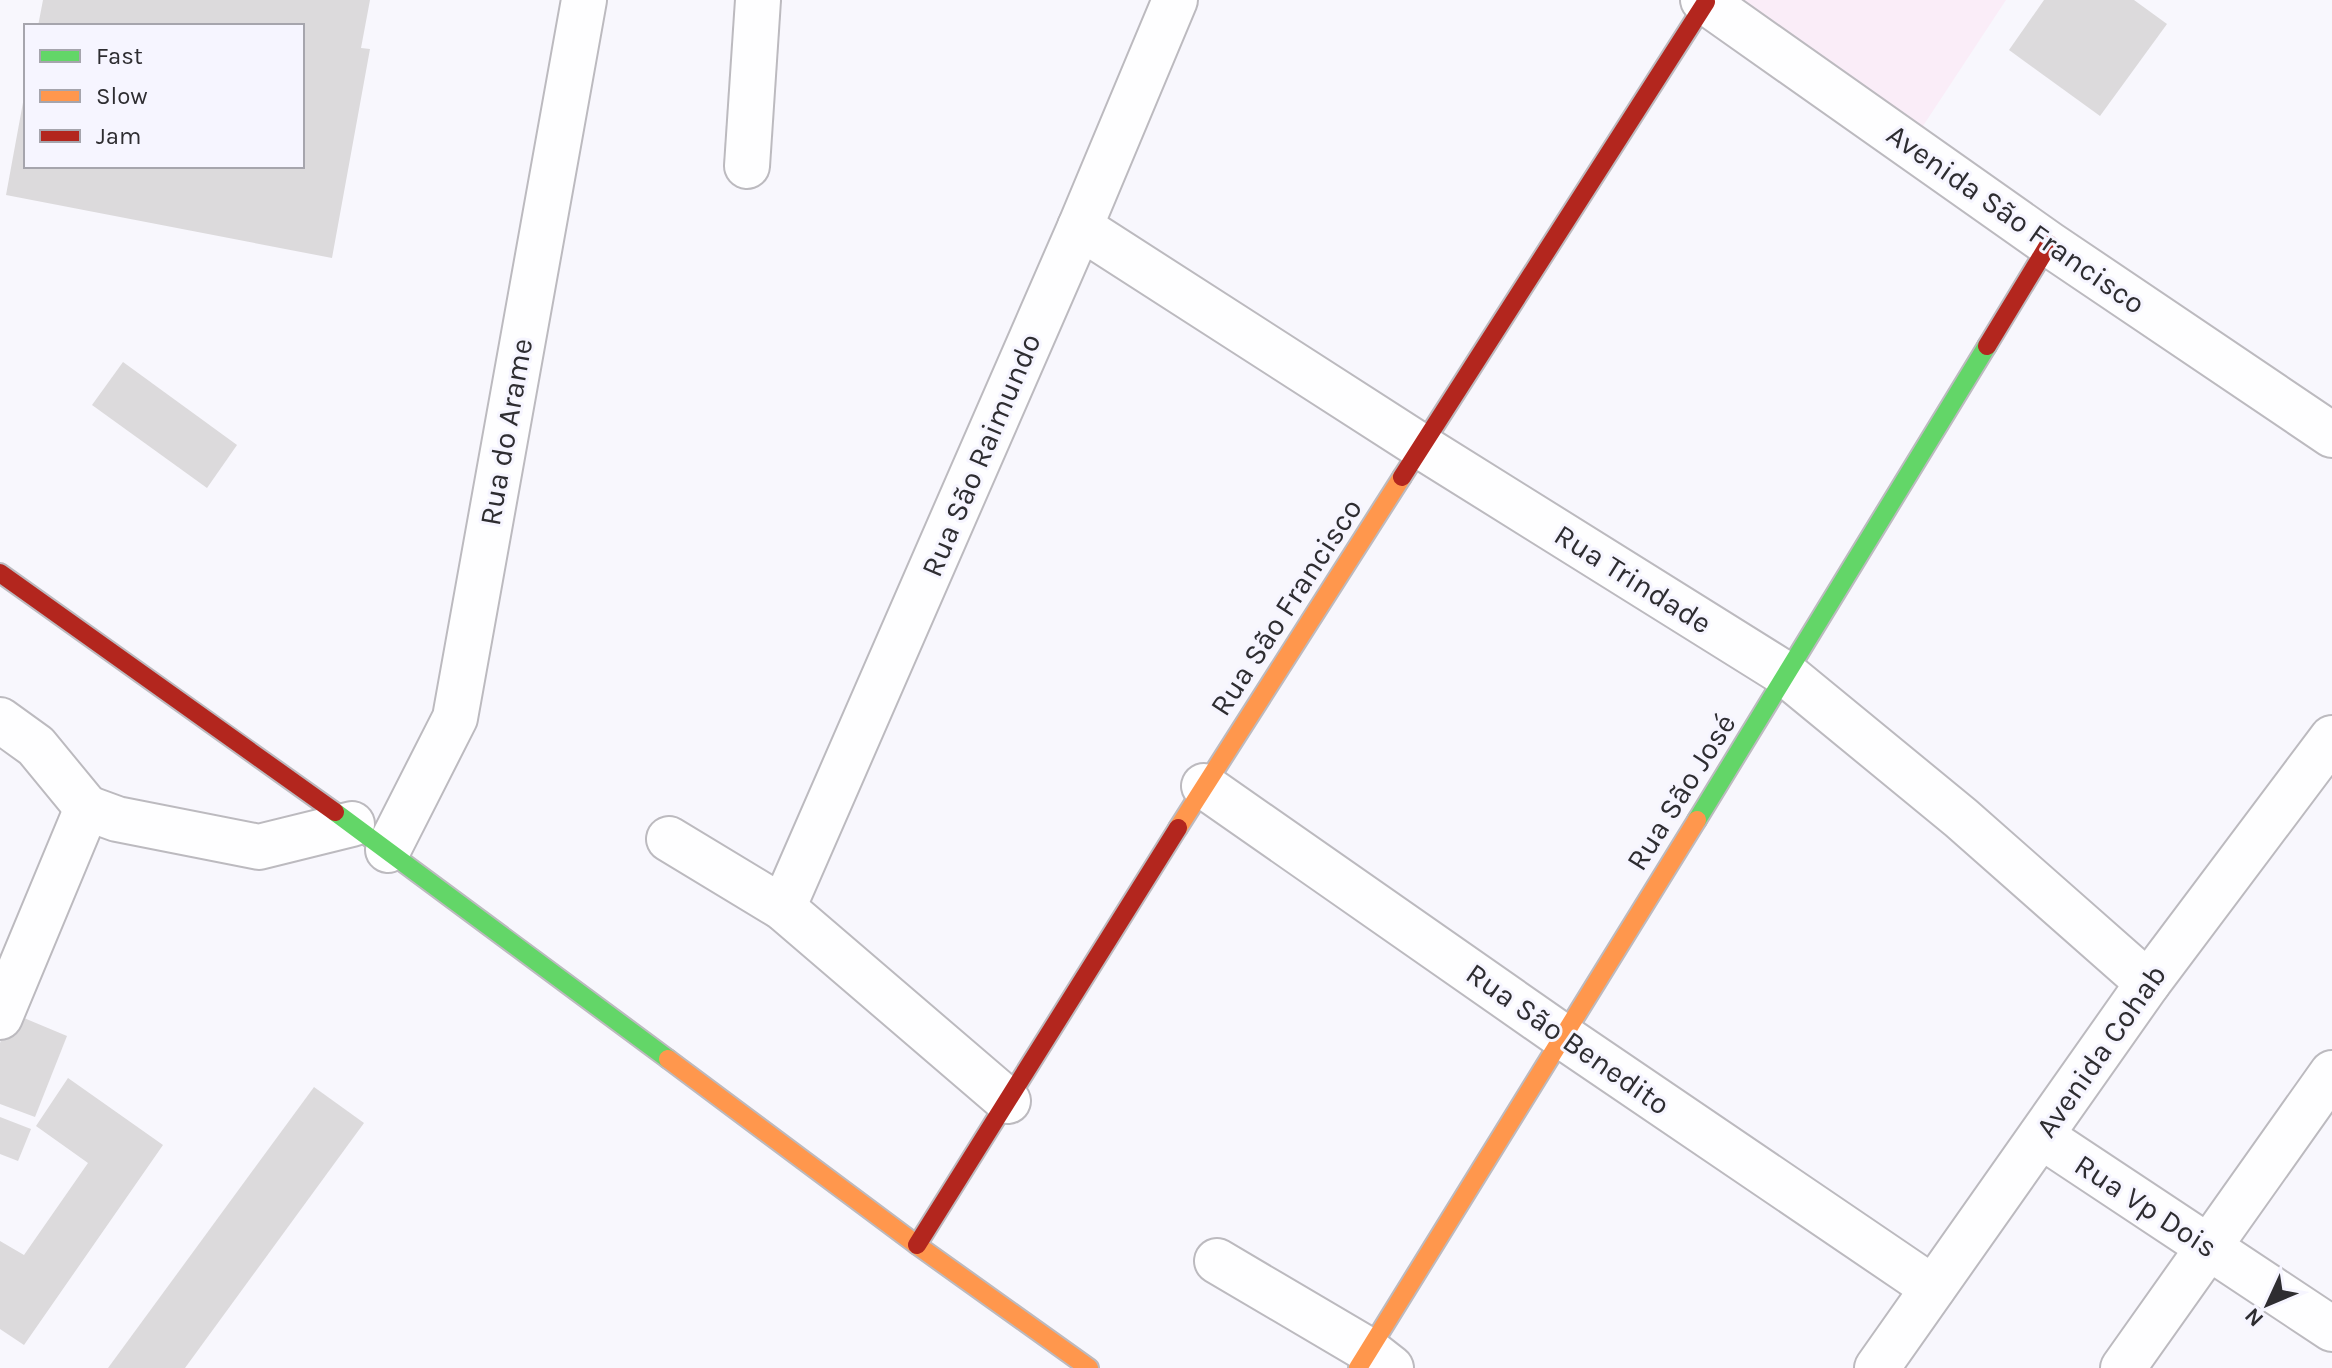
<svg xmlns="http://www.w3.org/2000/svg" width="2332" height="1368" viewBox="0 0 2332 1368" font-family="Karla,sans-serif">
  <rect width="100%" height="100%" fill="#f8f7fd"/>
  <polygon fill="#faedf8" points="1735,0 2006,0 1921,129"/>
  <g fill="#dcdadc">
    <polygon points="43,0 370,0 361,48 370,49 332,258 6,195 24,97 26,166 302,166 302,26 38,26"/>
    <polygon points="2044,0 2134,0 2167,24 2100,116 2009,50"/>
    <polygon points="123,362 237,445 207,488 92,405"/>
    <polygon points="12,1013 67,1036 35,1117 0,1104 0,1043"/>
    <polygon points="68,1078 163,1145 24,1345 0,1329 0,1241 24,1255 88,1163 36,1126"/>
    <polygon points="314,1087 364,1123 185,1368 108,1368"/>
    <polygon points="0,1117 31,1129 18,1161 0,1154"/>
  </g>
  <g fill="none" stroke-linecap="round" stroke-linejoin="round">
    <defs>
      <g id="street">
        <polyline points="1703,0 2049,244 2332,435"/>
        <polyline points="747,166 758,0"/>
        <polyline points="1080,227 1422,447 1787,675 1961,818 2148,983"/>
        <polyline points="0,720 36,746 87,808"/>
        <polyline points="1204,786 1562,1036 1933,1288"/>
        <polyline points="87,808 117,819 259,847 352,824"/>
        <polyline points="669,839 783,908 1008,1101"/>
        <polyline points="388,850 455,718 584,0"/>
        <polyline points="783,908 1080,227 1175,0"/>
        <polyline points="0,1017 87,808"/>
        <polyline points="2041,1136 2332,1329"/>
        <polyline points="1217,1261 1368,1350 1391,1368"/>
        <polyline points="1877,1368 2148,983 2332,738"/>
        <polyline points="2123,1368 2332,1073"/>
      </g>
      <g id="fast">
        <polyline points="335,812 668,1059"/>
        <polyline points="1697,820 1987,346"/>
      </g>
      <g id="slow">
        <polyline points="1178,828 1402,477"/>
        <polyline points="668,1059 917,1245 1089,1368"/>
        <polyline points="1358,1368 1697,820"/>
      </g>
      <g id="jam">
        <polyline points="1987,346 2049,244"/>
        <polyline points="1402,477 1706,2"/>
        <polyline points="0,573 335,812"/>
        <polyline points="917,1245 1178,828"/>
      </g>
    </defs>
    <use href="#street" stroke="#bcbabf" stroke-width="48"/>
    <use href="#fast" stroke="#bcbabf" stroke-width="22"/>
    <use href="#slow" stroke="#bcbabf" stroke-width="22"/>
    <use href="#jam" stroke="#bcbabf" stroke-width="22"/>
    <use href="#street" stroke="#fefeff" stroke-width="44"/>
    <use href="#fast" stroke="#63d668" stroke-width="18"/>
    <use href="#slow" stroke="#ff974d" stroke-width="18"/>
    <use href="#jam" stroke="#b3261e" stroke-width="18"/>
  </g>
  <g text-anchor="middle" dominant-baseline="central" stroke-width="6" stroke-linejoin="round" paint-order="stroke">
    <g font-size="30" fill="#2e2d31" stroke="#f6f5ff">
      <text transform="translate(2016 219) rotate(35)">Avenida São Francisco</text>
      <text transform="translate(506 432) rotate(-80)">Rua do Arame</text>
      <text transform="translate(981 455) rotate(-67)">Rua São Raimundo</text>
      <text transform="translate(1633 579) rotate(32)">Rua Trindade</text>
      <text transform="translate(1286 607) rotate(-57)">Rua São Francisco</text>
      <text transform="translate(1681 792) rotate(-58)">Rua São José</text>
      <text transform="translate(1568 1039) rotate(35)">Rua São Benedito</text>
      <text transform="translate(2101 1051) rotate(-55)">Avenida Cohab</text>
      <text transform="translate(2146 1206) rotate(33)">Rua Vp Dois</text>
    </g>
  </g>
  <rect x="24" y="24" width="280" height="144" fill="#f6f5ff" stroke="#a6a5ad" stroke-width="2"/>
  <rect x="40" y="50" width="40" height="12" fill="#63d668" stroke="#a6a5ad" stroke-width="2"/>
  <text x="96" y="64" font-size="24" fill="#2e2d31">Fast</text>
  <rect x="40" y="90" width="40" height="12" fill="#ff974d" stroke="#a6a5ad" stroke-width="2"/>
  <text x="96" y="104" font-size="24" fill="#2e2d31">Slow</text>
  <rect x="40" y="130" width="40" height="12" fill="#b3261e" stroke="#a6a5ad" stroke-width="2"/>
  <text x="96" y="144" font-size="24" fill="#2e2d31">Jam</text>
  <g transform="translate(2268 1304) rotate(226)" stroke="#f6f5ff" stroke-width="6" paint-order="stroke">
  <path d="M0-6L14 30L0 20L-14 30Z" fill="#2e2d31"/>
  <text y="-12" font-size="22" font-weight="bold" text-anchor="middle" fill="#2e2d31">N</text>
  </g>
</svg>
